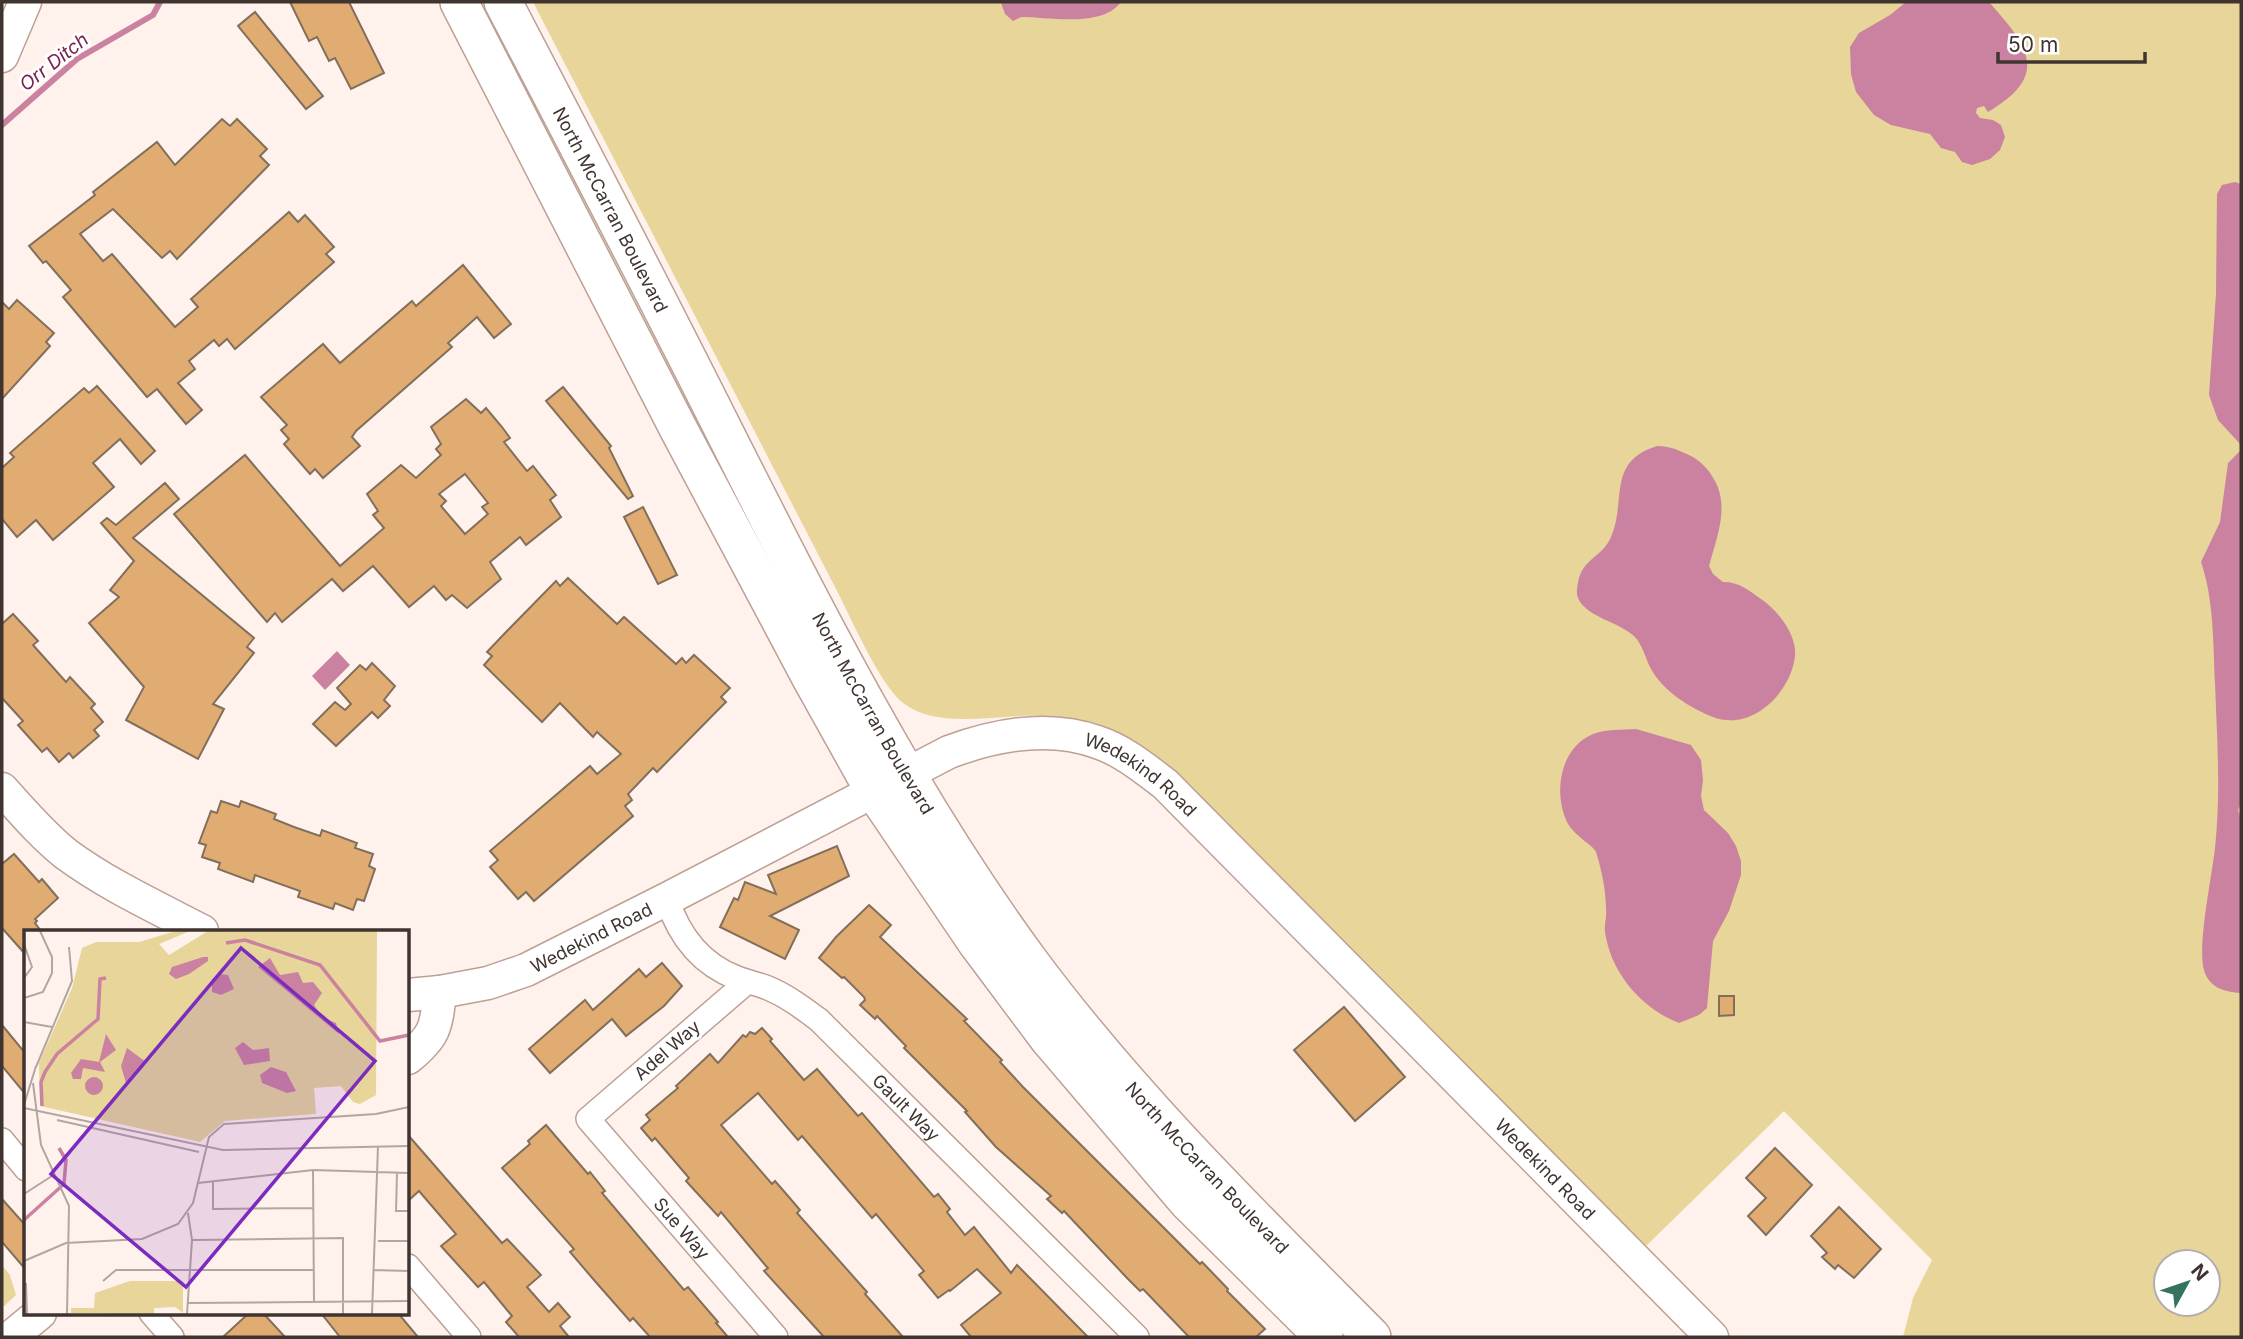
<svg xmlns="http://www.w3.org/2000/svg" width="2243" height="1339" viewBox="0 0 2243 1339" font-family="Inter,sans-serif">
  <rect width="100%" height="100%" fill="#fff2ed"/>
  <g fill="#e7d599" fill-rule="evenodd">
    <path d="M 533,2 L 2241,2 L 2241,1337 L 1903,1337 L 1913,1298 L 1932,1260 L 1784,1111 L 1642,1250 L 1186,783 C 1148,745 1094,719 1039,716 C 998,714 937,730 903,703 C 880,685 851,618 836,589 ZM 2166,1262 L 2208,1262 L 2208,1304 L 2166,1304 Z"/>
    <polygon points="2,1265 10,1275 16,1295 2,1308"/>
  </g>
  <g fill="#ca82a0">
    <path d="M 998,2 L 1121,2 C 1102,28 1049,17 1021,17 L 1013,21 L 1005,14 L 1001,3 Z"/>
    <path d="M 1906,2 L 1989,2 C 2028,46 2051,75 1988,112 L 1984,106 L 1977,108 L 1976,113 L 1980,118 L 1993,120 L 2001,125 L 2005,137 L 2000,150 L 1990,159 L 1972,165 L 1962,162 L 1955,152 L 1941,148 L 1930,134 L 1891,125 L 1874,115 L 1856,92 L 1851,74 L 1850,47 L 1859,33 L 1890,15 Z"/>
    <polygon points="2235,182 2241,184 2241,445 2218,420 2209,395 2216,294 2217,194 2222,185"/>
    <path d="M 1657,446 C 1672,446 1680,451 1693,457 C 1701,462 1707,468 1712,476 C 1731,504 1717,536 1709,566 L 1713,574 L 1723,582 C 1740,582 1748,590 1761,599 C 1777,610 1797,634 1795,656 C 1791,693 1751,732 1713,717 C 1690,708 1663,691 1651,669 C 1645,658 1643,645 1634,636 C 1619,622 1586,617 1578,598 C 1576,593 1577,588 1578,583 C 1582,558 1602,558 1611,537 C 1627,500 1606,462 1657,446 Z"/>
    <path d="M 2241,450 L 2241,804 L 2238,810 L 2241,819 L 2241,993 C 2225,992 2209,988 2204,970 C 2197,946 2212,876 2215,848 C 2221,792 2217,739 2215,683 C 2213,642 2214,600 2201,562 L 2220,522 L 2228,463 Z"/>
    <polygon points="337,651 350,665 325,690 312,676"/>
    <path d="M 1636,729 L 1691,745 L 1701,760 L 1703,780 L 1701,796 L 1704,810 L 1728,833 L 1736,846 L 1741,861 L 1741,875 L 1729,911 L 1713,941 L 1707,1008 L 1699,1015 L 1679,1023 C 1641,1008 1611,973 1605,932 C 1604,925 1607,917 1606,910 C 1606,891 1602,871 1596,852 C 1593,845 1574,836 1567,822 C 1553,792 1560,748 1593,734 C 1605,729 1623,730 1636,729 Z"/>
  </g>
  <g fill="none" stroke-linecap="round" stroke-linejoin="round">
    <polyline stroke="#ca82a0" stroke-width="6" points="2,125 77,59 153,15 160,2"/>
  </g>
  <g fill="#e0ac72" stroke="#826f5b" stroke-width="2" fill-rule="evenodd">
    <polygon points="290,2 349,2 384,73 351,89 335,58 329,61 317,37 309,41"/>
    <polygon points="255,12 323,96 306,109 238,26"/>
    <polygon points="222,119 230,126 237,119 267,149 260,156 269,165 177,259 170,251 162,258 113,209 80,234 103,261 112,254 175,327 198,307 191,299 289,212 298,222 305,215 334,247 326,254 334,262 235,349 227,339 219,346 214,340 189,361 195,369 178,383 202,410 186,424 157,389 147,397 63,297 71,290 46,261 43,263 29,246 95,195 93,192 157,142 175,165"/>
    <polygon points="463,265 511,324 494,338 477,317 448,343 452,347 356,431 352,437 360,446 323,478 315,469 310,474 284,444 289,439 281,430 287,425 261,397 323,344 340,363 412,301 416,306"/>
    <polygon points="17,300 54,333 46,342 50,346 2,399 2,302 9,309"/>
    <polygon points="97,386 155,451 141,464 120,439 93,463 114,487 53,540 36,520 17,537 2,519 2,468 14,457 10,453 84,388 89,393"/>
    <polygon points="563,387 611,446 609,448 633,496 628,499 546,401"/>
    <path d="M 466,399 L 481,413 L 486,408 L 502,427 L 510,438 L 504,442 L 527,471 L 533,466 L 556,495 L 550,500 L 561,517 L 526,545 L 520,537 L 490,562 L 501,579 L 467,608 L 452,595 L 446,600 L 434,586 L 409,607 L 373,566 L 343,591 L 332,579 L 282,622 L 275,613 L 267,622 L 174,514 L 245,455 L 340,566 L 384,528 L 373,515 L 378,511 L 367,494 L 401,465 L 416,478 L 441,455 L 436,449 L 441,444 L 431,427 ZM 465,474 L 488,503 L 482,507 L 488,514 L 465,534 L 441,506 L 446,501 L 439,494 Z"/>
    <polygon points="165,483 179,499 133,538 254,638 247,647 254,653 213,704 224,709 198,759 126,720 144,687 89,623 119,597 110,590 134,561 101,523 107,518 116,525"/>
    <polygon points="643,507 677,575 658,584 624,517"/>
    <polygon points="568,578 617,624 624,617 676,664 682,658 686,663 694,655 730,688 721,697 726,702 713,715 657,772 653,768 628,794 632,800 625,806 633,816 534,901 526,892 518,899 490,867 498,860 490,851 590,766 597,774 621,754 597,732 593,737 560,703 542,722 484,665 492,656 487,652 507,631 556,581 560,586"/>
    <polygon points="13,614 38,641 33,645 66,682 70,677 95,704 91,708 103,722 94,730 99,736 73,758 69,753 59,762 47,748 42,752 18,725 23,721 2,698 2,624"/>
    <polygon points="372,663 395,686 384,700 390,706 378,718 372,712 336,746 313,724 335,702 345,710 351,704 337,688 360,665 366,670"/>
    <polygon points="221,801 239,807 241,801 276,814 274,819 294,827 320,836 322,830 357,843 355,848 373,854 369,866 375,869 364,901 357,899 353,910 335,903 333,909 298,897 300,891 255,875 253,882 218,869 220,863 202,857 206,845 199,843 211,811 217,813"/>
    <polygon points="837,846 849,876 770,916 799,930 785,959 720,927 734,898 738,900 745,882 776,894 768,875"/>
    <polygon points="14,854 39,882 42,879 58,898 35,919 37,921 35,923 41,931 26,931 26,955 2,928 2,864"/>
    <polygon points="869,905 891,925 880,937 967,1019 964,1021 1002,1060 1000,1062 1023,1087 1200,1264 1202,1262 1228,1289 1227,1291 1265,1329 1256,1337 1189,1337 1143,1289 1140,1291 1128,1279 1064,1211 1062,1213 1047,1199 1051,1196 996,1147 965,1112 967,1111 904,1048 906,1046 877,1016 875,1019 860,1005 865,1000 864,997 844,977 842,978 819,958 836,937"/>
    <polygon points="662,963 682,986 664,1006 626,1036 612,1019 550,1073 529,1049 585,1000 593,1010 639,969 646,977"/>
    <polygon points="1719,996 1734,996 1734,1015 1719,1016"/>
    <polygon points="1344,1007 1405,1077 1355,1121 1294,1050"/>
    <polygon points="2,1025 26,1054 26,1095 2,1066"/>
    <polygon points="762,1028 772,1039 770,1041 804,1080 817,1069 858,1116 862,1113 934,1197 938,1194 950,1209 947,1212 965,1235 974,1227 1011,1273 1017,1265 1088,1337 971,1337 961,1325 1001,1293 977,1269 950,1291 949,1290 938,1298 919,1275 924,1271 876,1214 872,1218 802,1136 798,1140 758,1093 721,1125 772,1184 775,1181 788,1196 800,1210 797,1213 867,1292 865,1294 903,1337 824,1337 764,1271 768,1268 766,1266 721,1212 718,1216 686,1181 689,1178 655,1138 652,1141 641,1128 650,1120 646,1115 678,1088 676,1086 710,1054 718,1063 743,1035 746,1037 750,1032 755,1034"/>
    <polygon points="546,1125 588,1174 590,1172 605,1191 602,1193 684,1290 688,1287 718,1322 716,1323 728,1337 650,1337 633,1318 630,1321 594,1280 570,1252 574,1249 502,1168 530,1144 528,1141"/>
    <polygon points="408,1135 502,1243 507,1239 541,1275 527,1287 549,1312 558,1303 570,1317 560,1326 569,1337 519,1337 506,1322 512,1316 484,1282 478,1287 441,1246 456,1234 419,1191 408,1201"/>
    <polygon points="1775,1148 1812,1185 1766,1235 1748,1216 1766,1198 1746,1178"/>
    <polygon points="2,1199 26,1226 26,1270 2,1242"/>
    <polygon points="1839,1207 1881,1249 1854,1278 1838,1265 1835,1269 1822,1257 1827,1253 1811,1236"/>
    <polygon points="249,1313 263,1313 285,1337 223,1337"/>
    <polygon points="321,1313 398,1313 418,1337 340,1337"/>
  </g>
  <g fill="none" stroke-linecap="round" stroke-linejoin="round">
    <defs>
      <g id="street">
        <path id="s1" d="M 667,899 C 679,936 700,964 737,978 C 747,982 758,984 768,988 C 787,996 803,1008 819,1020 L 1137,1337"/>
        <path id="s2" d="M 747,982 L 588,1119 L 776,1337"/>
        <polyline points="2,1140 26,1169"/>
        <polyline points="408,1266 469,1337"/>
        <polyline points="151,1313 172,1337"/>
      </g>
      <g id="secondary">
        <polyline points="2,56 25,2"/>
        <path d="M 2,789 C 22,811 42,835 66,854 C 108,885 156,907 202,931"/>
        <path id="s3" d="M 408,995 L 440,992 L 488,983 L 526,970 L 667,899 L 949,752 C 995,735 1048,724 1097,742 C 1122,750 1144,768 1165,784 L 1712,1337"/>
        <path d="M 408,1058 C 436,1035 436,1027 440,992"/>
        <polyline points="11,1337 40,1313"/>
      </g>
      <g id="primary">
        <polyline points="459,2 679,430 811,678 874,791 977,943 1048,1038 1187,1201 1324,1337"/>
        <path id="s4" d="M 503,2 C 576,142 650,283 721,425 C 814,609 907,795 1030,962 C 1131,1098 1253,1217 1372,1337"/>
      </g>
    </defs>
    <use href="#street" stroke="#bda094" stroke-width="26"/>
    <use href="#secondary" stroke="#bda094" stroke-width="35"/>
    <use href="#primary" stroke="#bda094" stroke-width="40"/>
    <use href="#street" stroke="#fff" stroke-width="23"/>
    <use href="#secondary" stroke="#fff" stroke-width="32"/>
    <use href="#primary" stroke="#fff" stroke-width="37"/>
  </g>
  <g text-anchor="middle" dominant-baseline="central" stroke-width="6" stroke-linejoin="round" paint-order="stroke">
    <g font-size="18" fill="#403430" stroke="#fff">
      <text stroke="none"><textPath href="#s4" startOffset="234">North McCarran Boulevard</textPath></text>
      <text stroke="none"><textPath href="#s4" startOffset="802">North McCarran Boulevard</textPath></text>
      <text stroke="none"><textPath href="#s3" startOffset="803">Wedekind Road</textPath></text>
      <text stroke="none"><textPath href="#s3" startOffset="194">Wedekind Road</textPath></text>
      <text transform="translate(667 1050) rotate(-41)">Adel Way</text>
      <text stroke="none"><textPath href="#s1" startOffset="326">Gault Way</textPath></text>
      <text stroke="none"><textPath href="#s4" startOffset="1368">North McCarran Boulevard</textPath></text>
      <text stroke="none"><textPath href="#s3" startOffset="1370">Wedekind Road</textPath></text>
      <text stroke="none"><textPath href="#s2" startOffset="354">Sue Way</textPath></text>
    </g>
    <g font-size="19" font-style="italic" fill="#78234e" stroke="#fff">
      <text transform="translate(54 62) rotate(-38)">Orr Ditch</text>
    </g>
  </g>
  <g transform="translate(24 930)">
    <rect width="385" height="385" fill="#fff2ed"/>
    <path d="M 152,1 L 166,1 L 135,14 L 145,25 L 184,1 L 353,1 L 352,165 L 336,174 L 329,172 L 317,156 L 290,158 L 292,184 L 201,191 L 176,212 L 16,176 L 15,133 L 48,58 L 58,18 L 72,12 L 115,12 ZM 106,351 L 159,351 L 159,383 L 151,377 L 130,378 L 130,384 L 47,383 L 47,378 L 70,378 L 71,363 Z" fill="#e7d599"/>
    <path d="M 179,27 L 184,27 L 184,31 L 165,44 L 152,49 L 145,44 L 148,37 ZM 246,28 L 256,45 L 274,42 L 279,53 L 289,52 L 298,63 L 290,75 L 298,87 L 312,93 L 315,104 L 234,37 ZM 195,44 L 204,45 L 210,59 L 197,65 L 188,62 L 188,49 ZM 82,104 L 92,120 L 76,132 L 81,142 L 59,138 L 57,149 L 49,149 L 47,143 L 57,129 L 75,132 ZM 219,112 L 229,120 L 245,118 L 246,131 L 220,135 L 211,118 ZM 103,118 L 122,132 L 102,153 L 97,136 ZM 247,137 L 262,142 L 272,161 L 263,163 L 238,153 L 236,145 ZM61 156a9 9 0 1 1 18 0a9 9 0 1 1-18 0Z" fill="#ca82a0"/>
    <path fill="none" stroke="#ca82a0" stroke-width="3.5" d="M 202,13 L 221,10 L 296,35 L 356,111 L 385,105M 18,176 L 17,152 L 21,142 L 33,124 L 74,89 L 76,49 L 82,48M 0,290 L 40,254 L 42,230 L 35,218"/>
    <path fill="none" stroke="#b3a6a1" stroke-width="2" d="M 0,14 L 8,37 L 0,48M 0,68 L 19,62 L 28,43 L 28,27 L 16,1M 0,92 L 28,97M 12,137 L 48,51 L 45,17M 9,153 L 17,215 L 45,276 L 43,384M 0,175 L 12,136M 0,178 L 199,220 L 385,216M 33,190 L 175,222M 289,240 L 290,371M 373,243 L 372,281 L 385,281M 189,252 L 189,279 L 289,278M 174,253 L 289,240 L 385,243M 0,264 L 31,244M 168,310 L 319,308 L 319,384M 354,311 L 385,311M 0,331 L 42,313 L 118,309 L 154,294 L 169,273 L 185,207 L 200,194 L 352,184 L 385,177M 349,340 L 385,341M 79,351 L 92,340 L 290,340M 2,353 L 3,384M 163,373 L 385,371M 163,384 L 168,310 L 164,283M 348,384 L 354,216"/>
    <path fill="#7b2cbf" fill-opacity="0.15" stroke="#7b2cbf" stroke-width="3.5" d="M 217,18 L 351,131 L 162,357 L 27,244 Z"/>
    <rect width="385" height="385" fill="none" stroke="#403430" stroke-width="3.5"/>
  </g>
  <rect width="2243" height="1339" fill="none" stroke="#403430" stroke-width="7"/>
  <g transform="translate(2187 1283) rotate(50)"><circle r="33" fill="#ffffff" stroke="#b3aeac" stroke-width="2"/>
  <path d="M0-5L12 26L0 18L-12 26Z" fill="#36735e"/>
  <text y="-10" font-size="19" font-weight="bold" text-anchor="middle" fill="#403430">N</text>
  </g>
  <path d="M1998 52v10h147v-10" fill="none" stroke="#403430" stroke-width="3.5"/>
  <text x="2008" y="52" font-size="21" fill="#403430" stroke="#ffffff" stroke-width="5" paint-order="stroke">50 m</text>
</svg>
